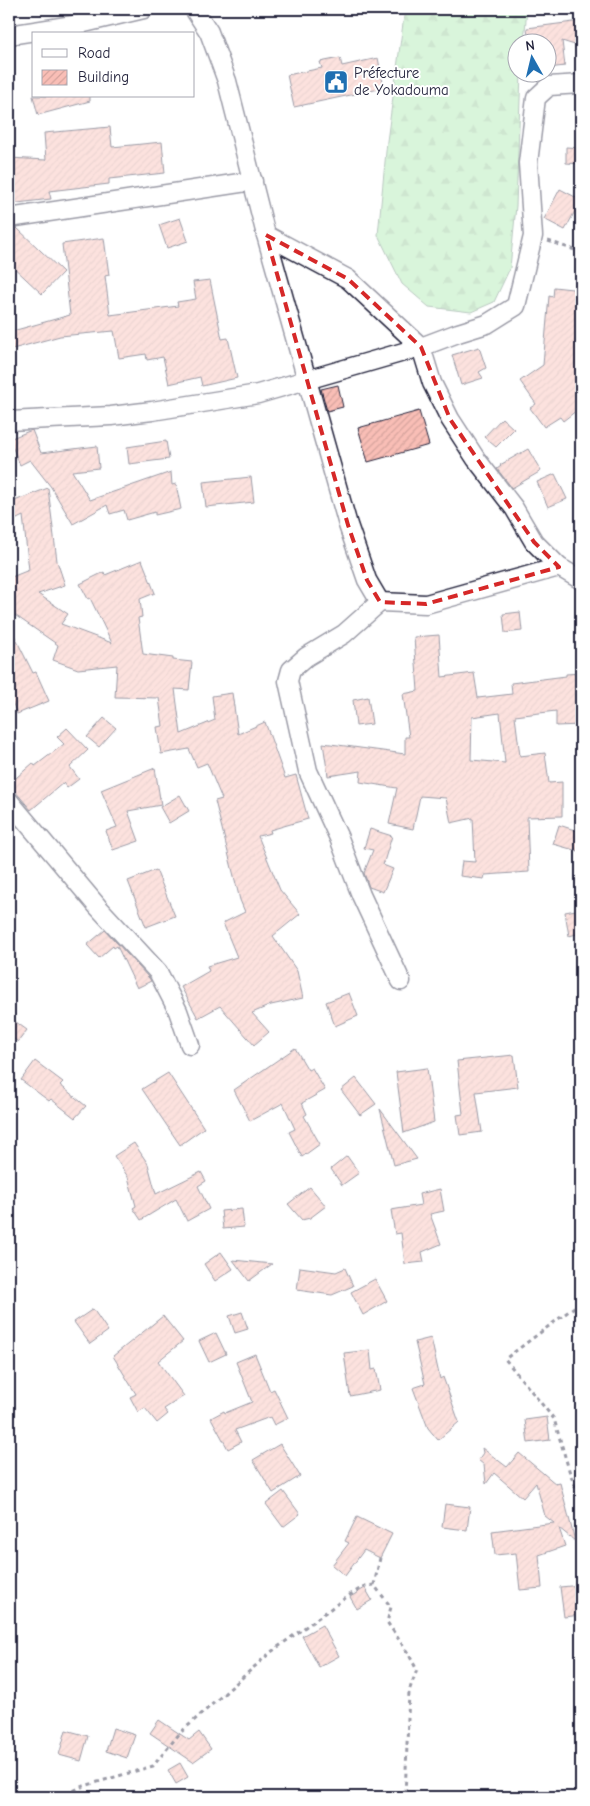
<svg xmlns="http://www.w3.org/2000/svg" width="590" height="1806" viewBox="0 0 590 1806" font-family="'Comic Neue',sans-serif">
  <defs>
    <pattern id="forest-firs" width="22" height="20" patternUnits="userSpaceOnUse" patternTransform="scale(1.25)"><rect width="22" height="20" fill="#abe8af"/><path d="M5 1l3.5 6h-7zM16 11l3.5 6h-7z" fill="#93c797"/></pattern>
    <pattern id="building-hatch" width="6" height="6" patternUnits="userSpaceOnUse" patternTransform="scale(1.25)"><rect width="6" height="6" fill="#f9beb6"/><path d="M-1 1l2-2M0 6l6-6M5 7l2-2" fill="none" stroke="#d5a39d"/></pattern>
  </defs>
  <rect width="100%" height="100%" fill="#fff"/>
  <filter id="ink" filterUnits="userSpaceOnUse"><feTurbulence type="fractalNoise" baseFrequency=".02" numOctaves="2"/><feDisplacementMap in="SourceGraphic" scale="10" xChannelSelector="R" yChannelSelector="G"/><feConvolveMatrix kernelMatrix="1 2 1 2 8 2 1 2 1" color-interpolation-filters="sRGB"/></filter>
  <g filter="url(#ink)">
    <polygon fill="url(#forest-firs)" stroke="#668575" points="405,9 527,9 524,42 518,42 518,72 521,73 516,206 510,268 494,302 471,312 429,307 402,284 378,235 387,141"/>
    <g fill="url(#building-hatch)" stroke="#22223b" fill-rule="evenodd">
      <polygon points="581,21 581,47 562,41 565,66 548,68 548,42 529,42 527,28"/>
      <polygon points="340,58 342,66 378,58 384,88 294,107 287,75 322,68 320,62"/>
      <polygon points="33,96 90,96 90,101 38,115"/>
      <polygon points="110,127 112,147 162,142 165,173 109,179 109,184 49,191 51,199 9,204 9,158 46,160 44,133"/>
      <polygon points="566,147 581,148 581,164 566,163"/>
      <polygon points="560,189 581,200 565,230 544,219"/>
      <polygon points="180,218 188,241 167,248 159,225"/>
      <polygon points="14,228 17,228 63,272 42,294 9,263 9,233"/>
      <polygon points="104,238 109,275 105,276 110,315 178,306 177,302 196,299 193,282 210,280 222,339 228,338 237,378 202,386 200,377 169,384 163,357 147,360 146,354 119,358 114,331 60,336 9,350 9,332 70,315 62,244"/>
      <polygon points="554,287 581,290 581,407 563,421 560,417 544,427 530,408 536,404 520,381 543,365 549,296 553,297"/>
      <polygon points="479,347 486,368 479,372 483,378 461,385 452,355"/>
      <polygon points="338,385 343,407 327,411 321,389"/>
      <polygon points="419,411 429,445 368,462 358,428"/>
      <polygon points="502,418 514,429 496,447 484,437"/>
      <polygon points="32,430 41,453 97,446 99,468 72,471 90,500 171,472 172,485 176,484 181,509 155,515 155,512 127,520 124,510 110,514 107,505 73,524 51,487 30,460 20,465 9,439"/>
      <polygon points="166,441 169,459 129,464 127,447"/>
      <polygon points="528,449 541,471 512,488 497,469 501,466 500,465"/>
      <polygon points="555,474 567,499 548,507 537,482"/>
      <polygon points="251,477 254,502 206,507 203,482"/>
      <polygon points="48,488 57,561 65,585 38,594 68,614 61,624 112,643 90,598 88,599 80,584 104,572 105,575 142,560 155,593 140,599 142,617 138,618 143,654 173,658 173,660 192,662 189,690 175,689 181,734 215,720 212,696 232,693 238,734 265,722 285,778 296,775 308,819 270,830 271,833 258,836 280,890 300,914 273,936 297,971 303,998 271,1005 252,1013 269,1032 254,1045 220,1006 198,1018 181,987 209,971 207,966 237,957 223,923 245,912 240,900 215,801 222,799 207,763 197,767 189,749 161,754 157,727 163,726 159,698 115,697 117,665 78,669 53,660 58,645 9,611 9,578 29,570 23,516 9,523 9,503"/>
      <polygon points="520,612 522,631 505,633 503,614"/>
      <polygon points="9,625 33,673 36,672 49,701 17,714 9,694"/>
      <path d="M 439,635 L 442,677 L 474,673 L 478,698 L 512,694 L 511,683 L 566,676 L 566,674 L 581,673 L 581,725 L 556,726 L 556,711 L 515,716 L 520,756 L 545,753 L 549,783 L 562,782 L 562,816 L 527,817 L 529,872 L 485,875 L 484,879 L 460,876 L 462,861 L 475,862 L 473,818 L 451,823 L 446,798 L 420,796 L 413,829 L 389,824 L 397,788 L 360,782 L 361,771 L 328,776 L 323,743 L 405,754 L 405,737 L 409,737 L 403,694 L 418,691 L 414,637 ZM 500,713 L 505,763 L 471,760 L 472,717 Z"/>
      <polygon points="368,697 372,724 356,726 353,700"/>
      <polygon points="104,718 116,728 99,747 87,737"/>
      <polygon points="67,728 88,750 70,767 79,779 67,788 63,783 31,810 9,784 33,763 35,766 64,744 57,737"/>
      <polygon points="155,768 161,805 128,811 139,841 113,850 106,831 117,827 101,790"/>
      <polygon points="180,795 189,811 169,823 160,807"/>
      <polygon points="559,825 581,832 578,851 553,844"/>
      <polygon points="370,829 392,836 383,865 393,869 383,892 369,887 364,873 373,850 364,848"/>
      <polygon points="156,870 175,916 146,927 128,881"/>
      <polygon points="581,909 581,933 569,936 565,912"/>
      <polygon points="105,930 149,978 151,981 137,988 117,946 114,948 113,946 99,958 87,945"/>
      <polygon points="349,993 358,1016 335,1026 326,1002"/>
      <polygon points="9,1017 27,1030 18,1042 9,1035"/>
      <polygon points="295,1048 308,1070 312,1068 325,1090 302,1103 307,1114 304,1116 320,1144 302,1157 289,1132 295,1129 283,1103 250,1121 234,1090"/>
      <polygon points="514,1055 518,1087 476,1092 482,1132 460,1135 457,1115 463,1114 457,1061"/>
      <polygon points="35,1061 63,1082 60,1085 86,1106 75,1118 51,1099 49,1101 21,1080"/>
      <polygon points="427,1068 434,1122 404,1133 396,1072"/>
      <polygon points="168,1073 204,1128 180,1145 142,1089"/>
      <polygon points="356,1078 376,1104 360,1115 341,1090"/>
      <polygon points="380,1109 417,1159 394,1165"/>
      <polygon points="134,1143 148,1164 156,1194 201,1172 206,1181 198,1186 209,1209 187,1221 176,1199 141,1220 133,1208 136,1206 128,1177 114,1156"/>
      <polygon points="347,1156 359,1173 342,1185 331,1169"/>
      <polygon points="310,1187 326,1206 310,1218 302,1220 288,1204"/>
      <polygon points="440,1189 444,1211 430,1214 441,1244 422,1252 424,1262 405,1264 401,1233 395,1234 391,1210 421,1205 419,1194"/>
      <polygon points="242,1209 244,1227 223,1229 221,1211"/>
      <polygon points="221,1252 233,1269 215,1281 204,1264"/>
      <polygon points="233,1260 272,1264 249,1281"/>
      <polygon points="300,1267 336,1272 345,1268 353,1286 332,1295 297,1290"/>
      <polygon points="375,1279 387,1301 363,1315 351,1292"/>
      <polygon points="93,1309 108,1331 90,1344 74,1322"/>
      <polygon points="242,1312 248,1329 235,1333 229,1316"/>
      <polygon points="163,1316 183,1341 158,1361 184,1396 164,1409 168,1414 157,1423 145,1408 138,1412 130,1397 136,1394 113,1356"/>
      <polygon points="216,1333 226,1354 209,1362 199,1341"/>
      <polygon points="431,1338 440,1379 443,1377 459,1422 438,1440 428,1428 413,1388 425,1384 415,1342"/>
      <polygon points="370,1350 372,1370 376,1369 380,1390 350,1396 344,1353"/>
      <polygon points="255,1354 270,1391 274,1389 288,1418 274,1425 270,1417 235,1430 241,1442 228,1449 211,1418 224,1411 225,1413 252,1402 236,1362"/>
      <polygon points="547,1417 550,1440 528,1443 525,1420"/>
      <polygon points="280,1444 300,1476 273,1493 253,1460"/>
      <polygon points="482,1448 507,1467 519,1453 556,1484 560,1483 575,1541 559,1528 565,1546 539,1555 542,1588 520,1590 516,1553 495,1555 492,1531 554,1523 545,1516 536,1483 523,1498 494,1473 486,1484 484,1465 478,1460 483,1453"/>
      <polygon points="283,1491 300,1514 283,1527 266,1504"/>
      <polygon points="445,1504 470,1507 467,1530 442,1527"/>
      <polygon points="357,1517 392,1534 380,1558 364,1550 345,1576 332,1565 349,1543 345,1541"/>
      <polygon points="581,1585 581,1615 564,1617 560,1587"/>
      <polygon points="365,1588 372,1600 357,1609 350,1597"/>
      <polygon points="322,1625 339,1656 319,1667 302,1636"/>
      <polygon points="159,1720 189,1740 199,1732 211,1749 193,1762 150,1733"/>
      <polygon points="113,1728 135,1735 127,1758 106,1751"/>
      <polygon points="66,1730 88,1736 81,1761 59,1755"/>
      <polygon points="180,1763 188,1777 176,1784 168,1770"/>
    </g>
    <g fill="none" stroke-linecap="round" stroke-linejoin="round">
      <defs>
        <g id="street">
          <polyline points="194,9 209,32 227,81 266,235 348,525 367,580 380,602 426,604 559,567"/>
          <polyline points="9,35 80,24 144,9"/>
          <polyline points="581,84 549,86 536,98 528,163 533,236 516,306 487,324 458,333 421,347 432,383 450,419 476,459 514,508 534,542 559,567 581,580"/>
          <polyline points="9,218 253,181"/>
          <polyline points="266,235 348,279 421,347"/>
          <polyline points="9,421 111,416 152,411 258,394 421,347"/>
          <polyline points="380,602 344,634 306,657 291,670 288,681 308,771 339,838 361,895 401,981"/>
          <polyline points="9,801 98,907 158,972 178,1011 190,1045"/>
        </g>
      </defs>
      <use href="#street" stroke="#22223b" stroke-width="21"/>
      <g stroke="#22223b" stroke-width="3" stroke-dasharray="4 4" stroke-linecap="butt">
        <polyline points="548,241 581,252"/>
        <polyline points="581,1302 505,1359 554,1419 569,1470 581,1503"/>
        <polyline points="380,1558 374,1585 391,1607 387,1622 408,1653 417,1670 409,1691 405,1797"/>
        <polyline points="59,1797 84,1786 153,1766 180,1733 271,1652 348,1596 365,1586 374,1585"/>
      </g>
      <use href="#street" stroke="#fff" stroke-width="18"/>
    </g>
  </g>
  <path d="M0 0H590V1806H0ZM 266,235 L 348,279 L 421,347 L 450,419 L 534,542 L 559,567 L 426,604 L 380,602 L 367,580 L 348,525 Z" fill="#fff" fill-opacity=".55" fill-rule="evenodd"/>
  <path fill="none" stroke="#d62828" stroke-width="4" stroke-dasharray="10 6" stroke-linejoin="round" d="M 266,235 L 348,279 L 421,347 L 450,419 L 534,542 L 559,567 L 426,604 L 380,602 L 367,580 L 348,525 Z"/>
  <defs>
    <symbol id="civic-square" viewBox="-11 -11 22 22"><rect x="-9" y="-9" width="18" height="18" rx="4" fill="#1f6fb2" stroke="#fff"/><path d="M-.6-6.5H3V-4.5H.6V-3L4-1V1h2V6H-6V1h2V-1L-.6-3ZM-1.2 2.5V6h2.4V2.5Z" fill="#fff"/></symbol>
  </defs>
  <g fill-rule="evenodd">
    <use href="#civic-square" x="322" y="68" width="28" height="28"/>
  </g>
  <g text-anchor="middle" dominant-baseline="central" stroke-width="4" stroke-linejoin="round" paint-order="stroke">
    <g font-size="15" fill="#22223b" stroke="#fff" text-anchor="start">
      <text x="354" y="73">Préfecture<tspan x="354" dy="17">de Yokadouma</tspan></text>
    </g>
  </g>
  <rect width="590" height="1806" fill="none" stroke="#fff" stroke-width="30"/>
  <rect x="15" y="15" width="560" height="1776" fill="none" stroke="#22223b" stroke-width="2" filter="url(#ink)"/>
  <rect x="32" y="32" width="162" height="65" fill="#ffffff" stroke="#a7a7b1"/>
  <rect x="42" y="49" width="25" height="8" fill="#ffffff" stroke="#a7a7b1"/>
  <text x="78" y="58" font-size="15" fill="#22223b">Road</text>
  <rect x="42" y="70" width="25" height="15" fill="url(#building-hatch)" stroke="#a7a7b1"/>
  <text x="78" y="82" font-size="15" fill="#22223b">Building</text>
  <g transform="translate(532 58) rotate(352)"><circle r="24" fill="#ffffff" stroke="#a7a7b1"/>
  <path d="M0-4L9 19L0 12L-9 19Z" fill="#1f6fb2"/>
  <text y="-8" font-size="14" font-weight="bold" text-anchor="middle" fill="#22223b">N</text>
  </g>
</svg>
